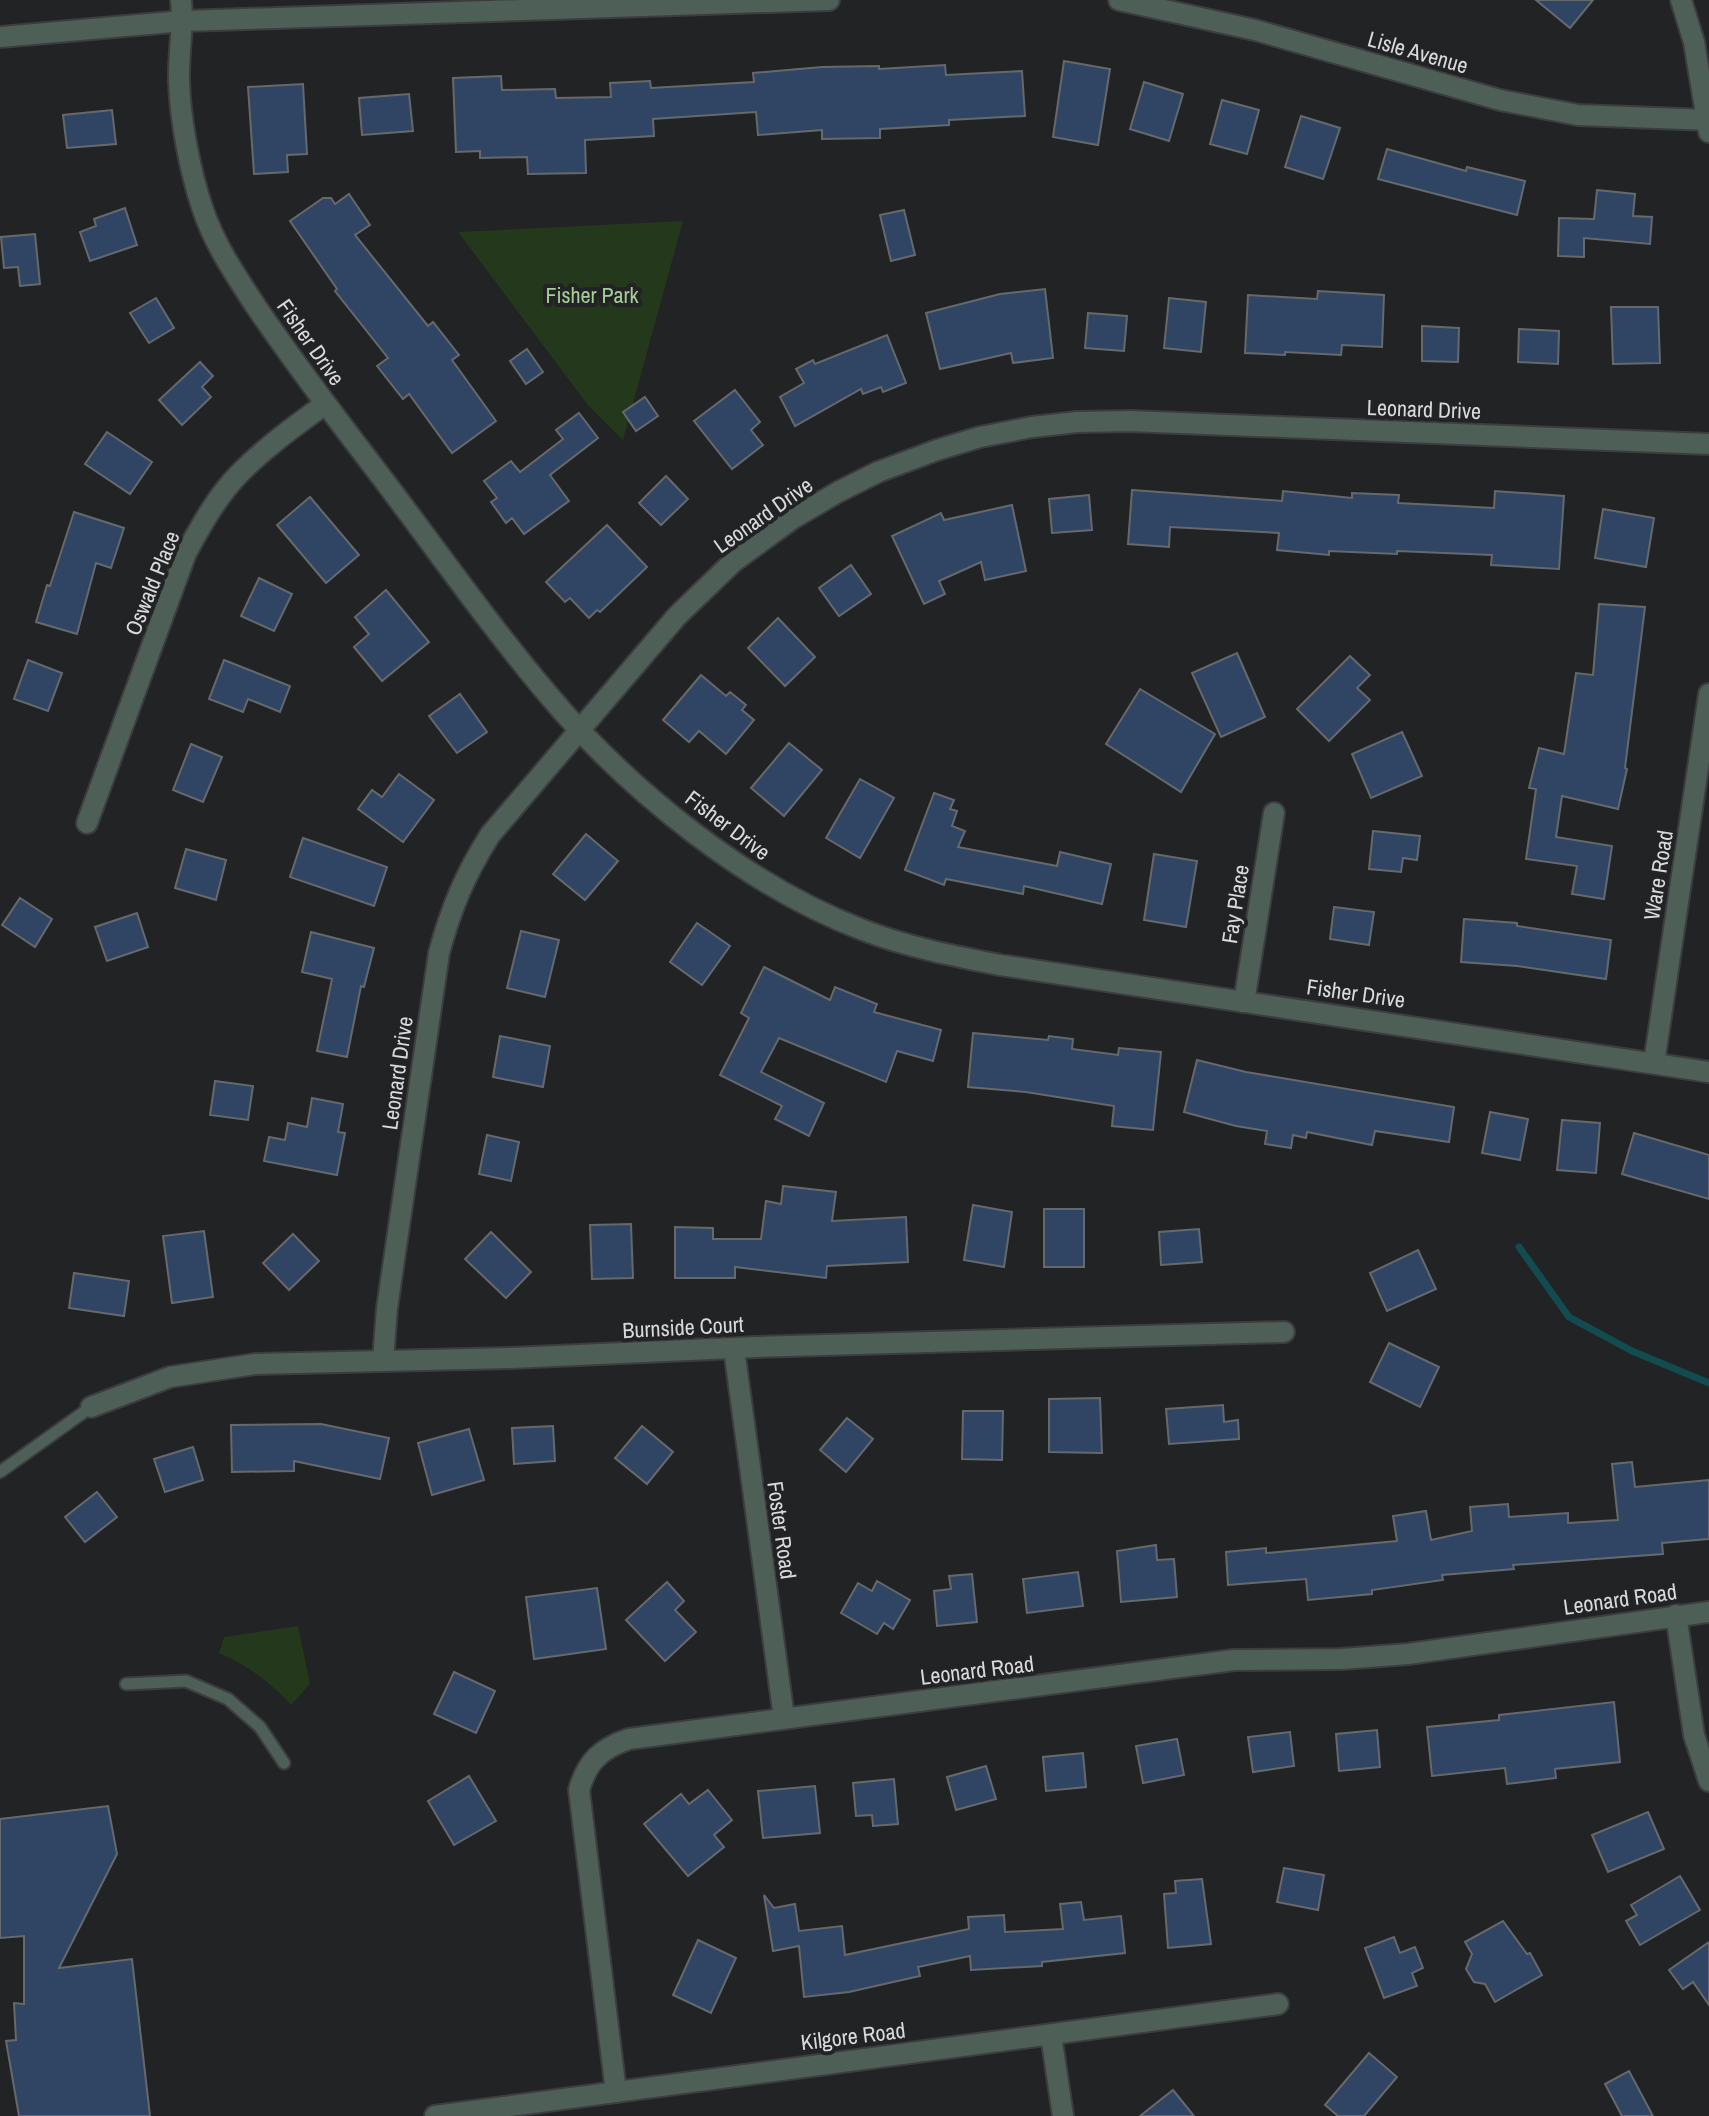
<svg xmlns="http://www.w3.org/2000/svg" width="1709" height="2116" viewBox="0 0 1709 2116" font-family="'Archivo Narrow',sans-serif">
  <rect width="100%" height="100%" fill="#212325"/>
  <g fill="#24381b">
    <polygon points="683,221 623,440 587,404 458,232"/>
    <path d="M 298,1626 L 310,1684 L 291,1705 C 270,1682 247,1665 219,1653 L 224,1637 Z"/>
  </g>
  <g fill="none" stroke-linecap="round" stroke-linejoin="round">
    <polyline stroke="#124c50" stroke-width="7" points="1519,1247 1569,1317 1632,1351 1709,1383"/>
  </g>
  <g fill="#2f4563" stroke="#66696c" stroke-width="2">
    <polygon points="1536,0 1593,0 1570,28"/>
    <polygon points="1064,61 1110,69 1098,145 1053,137"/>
    <polygon points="945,65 946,75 1022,71 1025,116 949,120 949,125 880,129 880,138 822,139 822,130 758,135 756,112 653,119 654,136 585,140 586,173 528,174 527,157 480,158 480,151 456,152 453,78 501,76 502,90 555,89 556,98 611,97 610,83 650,81 651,88 754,82 753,73 822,67 879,66 879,69"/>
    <polygon points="1144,82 1183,94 1169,141 1130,129"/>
    <polygon points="303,84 307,154 287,155 288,172 254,174 248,87"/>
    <polygon points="409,94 413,131 362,135 359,98"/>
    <polygon points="1222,100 1259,110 1247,154 1210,144"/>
    <polygon points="112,110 116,144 67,148 63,115"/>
    <polygon points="1301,116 1340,128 1323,179 1285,167"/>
    <polygon points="1387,149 1466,171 1467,167 1525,181 1517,215 1378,179"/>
    <polygon points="1597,190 1635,194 1633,216 1652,217 1650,244 1584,238 1584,257 1558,256 1559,218 1594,219"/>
    <polygon points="349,194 370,225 355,235 428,326 433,322 459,355 452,360 496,421 452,453 409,394 403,399 377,366 388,358 335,291 337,289 290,221 323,198 331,198 335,204"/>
    <polygon points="125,208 137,245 90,261 80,232 96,226 94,219"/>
    <polygon points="904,210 915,255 891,261 880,215"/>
    <polygon points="35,234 40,284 20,286 18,267 4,268 1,237"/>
    <polygon points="1045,289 1053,358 1013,363 1011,353 940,369 926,313 1000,294"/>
    <polygon points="1318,291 1384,295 1382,347 1342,345 1341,355 1285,352 1285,355 1245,353 1248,295 1317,299"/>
    <polygon points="156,298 174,328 149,343 130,313"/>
    <polygon points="1169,298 1206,302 1201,352 1164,348"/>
    <polygon points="1611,307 1658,307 1660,363 1613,364"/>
    <polygon points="1088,313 1127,316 1124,351 1085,348"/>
    <polygon points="1422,326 1459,328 1458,362 1422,361"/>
    <polygon points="1519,329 1559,331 1558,364 1518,362"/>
    <polygon points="887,335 906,383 883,392 881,387 863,394 861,389 795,426 780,397 804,383 796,369 813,360 815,364"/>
    <polygon points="527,349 543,372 526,384 510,361"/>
    <polygon points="200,362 213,376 202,387 211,397 182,425 159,400"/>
    <polygon points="735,390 760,422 751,430 763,445 732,469 694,421"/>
    <polygon points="645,397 658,416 636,431 623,412"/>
    <polygon points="579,413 598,438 550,475 569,501 524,534 512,518 506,523 491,502 497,498 484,481 511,461 520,472 563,439 556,430"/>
    <polygon points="107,432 152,462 130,494 85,464"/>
    <polygon points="666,476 688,499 661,525 639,503"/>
    <polygon points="1132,490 1282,501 1283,491 1352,498 1352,493 1399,495 1398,503 1494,508 1495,491 1564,496 1559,569 1491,565 1492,555 1397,551 1397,554 1329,551 1329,555 1277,550 1279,533 1170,527 1169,547 1128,544"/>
    <polygon points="1089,495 1092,530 1052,533 1049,499"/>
    <polygon points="310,497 359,555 326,583 277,525"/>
    <polygon points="1012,505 1026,571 985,580 981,562 939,581 945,594 924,604 892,536 941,513 944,520"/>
    <polygon points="1603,509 1654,518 1646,567 1595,558"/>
    <polygon points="74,512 124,528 111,568 96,563 77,634 36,622 47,585 50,586"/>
    <polygon points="607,525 647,567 600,612 597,610 589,618 570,598 565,602 546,582"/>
    <polygon points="851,565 871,594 839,616 819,588"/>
    <polygon points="259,578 292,594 274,631 241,616"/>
    <polygon points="386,590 429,642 382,681 354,647 369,634 355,617"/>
    <polygon points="1599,604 1645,607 1625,768 1627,769 1618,809 1562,796 1556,837 1612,846 1604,899 1572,894 1577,866 1526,859 1536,789 1529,788 1539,748 1564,754 1576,673 1593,675"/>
    <polygon points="778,618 815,657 785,686 748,648"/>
    <polygon points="1237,653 1265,717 1221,737 1192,673"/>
    <polygon points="1350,656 1370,675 1357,688 1370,700 1329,741 1297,709"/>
    <polygon points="28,660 62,673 48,711 14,699"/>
    <polygon points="224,660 290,686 280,712 248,699 243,712 209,699"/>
    <polygon points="701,675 726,696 730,692 746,705 742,710 754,720 726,754 699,731 689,742 663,720"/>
    <polygon points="1140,689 1215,734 1181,792 1106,744"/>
    <polygon points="460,694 487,732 457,753 429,716"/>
    <polygon points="1402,732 1422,776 1371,798 1352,754"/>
    <polygon points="789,743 822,770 784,816 751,788"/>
    <polygon points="191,744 222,757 203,802 173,790"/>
    <polygon points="399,774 434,800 403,842 358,809 372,790 382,797"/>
    <polygon points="860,779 894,798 860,858 826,838"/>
    <polygon points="934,793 954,800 950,809 957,811 952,826 965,831 958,847 1057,866 1060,852 1111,864 1102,904 1024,886 1023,894 946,879 944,885 905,870"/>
    <polygon points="1373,831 1420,836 1417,860 1403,858 1401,872 1369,869"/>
    <polygon points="586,834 618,861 585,900 553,874"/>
    <polygon points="303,838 387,867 374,906 290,877"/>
    <polygon points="186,849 226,860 216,900 175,888"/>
    <polygon points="1154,854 1197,861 1186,927 1144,920"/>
    <polygon points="20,898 52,919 35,947 2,925"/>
    <polygon points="1334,907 1374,912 1369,945 1330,939"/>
    <polygon points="137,913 148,947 107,961 95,927"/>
    <polygon points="1464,919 1517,923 1517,926 1611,940 1606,979 1517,966 1461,962"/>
    <polygon points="697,923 730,946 702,985 670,962"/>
    <polygon points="521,931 559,940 545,997 507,988"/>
    <polygon points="311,932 374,948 364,987 361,986 347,1057 317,1051 332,979 302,972"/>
    <polygon points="764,967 830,1000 835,987 877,1004 874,1012 941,1030 933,1061 897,1051 886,1082 779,1038 761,1072 824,1103 809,1136 775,1119 782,1106 720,1075 749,1018 741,1013"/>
    <polygon points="973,1033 1048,1040 1049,1036 1073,1039 1072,1049 1118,1055 1119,1048 1161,1052 1153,1130 1112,1126 1114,1106 1026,1092 968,1087"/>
    <polygon points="500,1036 550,1046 543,1087 493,1077"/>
    <polygon points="1197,1060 1246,1072 1454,1107 1449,1142 1375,1131 1372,1145 1307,1132 1306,1138 1293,1135 1291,1148 1265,1144 1267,1131 1236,1126 1184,1112"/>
    <polygon points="215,1081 253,1086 248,1120 210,1115"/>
    <polygon points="312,1098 343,1104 338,1132 345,1133 337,1175 264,1161 269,1137 285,1140 288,1123 307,1127"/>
    <polygon points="1490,1112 1528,1119 1520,1160 1482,1153"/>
    <polygon points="1562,1120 1600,1123 1596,1173 1557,1170"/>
    <polygon points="1634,1133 1709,1155 1709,1199 1622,1174"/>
    <polygon points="487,1135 519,1142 511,1181 479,1174"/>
    <polygon points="783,1186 836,1192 832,1221 906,1217 908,1262 827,1266 826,1278 735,1267 735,1278 675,1278 675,1227 713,1228 713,1239 761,1239 766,1201 781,1204"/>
    <polygon points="973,1205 1012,1212 1004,1267 964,1260"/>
    <rect x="1044" y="1209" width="40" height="58"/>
    <polygon points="631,1224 633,1278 592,1279 590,1225"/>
    <polygon points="1199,1229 1202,1262 1161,1265 1159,1232"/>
    <polygon points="204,1231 213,1297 172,1303 163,1236"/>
    <polygon points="491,1232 531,1272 506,1298 465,1259"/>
    <polygon points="293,1234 319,1261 289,1290 263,1263"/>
    <polygon points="1418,1250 1436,1289 1387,1311 1370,1273"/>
    <polygon points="74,1273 129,1281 124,1316 69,1308"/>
    <polygon points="1389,1343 1439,1367 1420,1407 1370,1382"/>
    <polygon points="1100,1398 1102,1453 1049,1452 1049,1399"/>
    <polygon points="1223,1405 1224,1422 1238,1420 1239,1439 1169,1444 1166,1409"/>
    <polygon points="963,1411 1003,1411 1002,1460 962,1459"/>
    <polygon points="847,1418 873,1439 846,1472 820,1450"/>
    <polygon points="321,1424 389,1438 380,1479 294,1461 294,1471 232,1472 231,1425"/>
    <polygon points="553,1426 555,1461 514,1464 512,1428"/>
    <polygon points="642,1426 673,1452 647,1484 615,1458"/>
    <polygon points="469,1429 484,1480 432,1495 418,1443"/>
    <polygon points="193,1447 203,1480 165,1492 154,1459"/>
    <polygon points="1632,1462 1635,1487 1709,1480 1709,1539 1662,1543 1663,1554 1513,1565 1514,1569 1442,1575 1443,1580 1372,1590 1372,1594 1308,1600 1306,1579 1228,1585 1226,1552 1266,1548 1266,1553 1397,1541 1393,1516 1426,1511 1431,1540 1472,1531 1470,1507 1508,1504 1509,1517 1568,1513 1568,1523 1618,1520 1612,1464"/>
    <polygon points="97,1492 117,1517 85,1542 65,1517"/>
    <polygon points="1156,1545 1157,1560 1174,1559 1177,1597 1121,1602 1117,1551"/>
    <polygon points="1078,1572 1083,1606 1027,1613 1023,1579"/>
    <polygon points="972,1574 977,1622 937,1626 934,1591 951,1589 949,1576"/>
    <polygon points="877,1581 910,1600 893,1629 884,1623 877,1634 841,1613 858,1583 872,1591"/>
    <polygon points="667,1582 684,1601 675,1610 696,1632 665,1661 626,1620"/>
    <polygon points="597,1588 606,1649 534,1659 526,1597"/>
    <polygon points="454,1672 495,1691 476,1733 434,1714"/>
    <polygon points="1614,1702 1620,1762 1555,1769 1556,1778 1507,1784 1505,1768 1432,1776 1427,1727 1499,1720 1499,1715"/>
    <polygon points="1377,1730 1380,1767 1339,1771 1336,1734"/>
    <polygon points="1290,1732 1294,1766 1253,1772 1248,1737"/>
    <polygon points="1177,1739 1184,1775 1143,1783 1136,1746"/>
    <polygon points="1083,1753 1086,1787 1046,1791 1043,1757"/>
    <polygon points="986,1766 996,1799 956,1810 947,1777"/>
    <polygon points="469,1776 496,1821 454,1845 428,1801"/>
    <polygon points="894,1779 898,1824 873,1826 872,1815 856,1816 853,1783"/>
    <polygon points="815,1786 820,1833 763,1838 758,1791"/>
    <polygon points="708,1790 732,1820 714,1835 724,1847 688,1876 644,1824 681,1794 689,1804"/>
    <polygon points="108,1806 117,1854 59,1968 132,1959 150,2116 19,2116 6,2041 16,2040 14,2003 24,2004 24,1936 0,1938 0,1819"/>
    <polygon points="1648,1812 1664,1849 1608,1872 1592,1835"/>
    <polygon points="1284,1868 1324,1875 1318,1910 1277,1902"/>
    <polygon points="1680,1876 1700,1910 1640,1945 1626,1921 1637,1915 1631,1905"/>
    <polygon points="1202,1879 1211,1944 1168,1948 1164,1894 1176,1893 1175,1881"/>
    <polygon points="764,1895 774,1908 795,1904 799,1931 842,1926 845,1955 969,1929 968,1917 1004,1915 1005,1932 1063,1929 1060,1904 1081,1902 1084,1920 1121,1916 1125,1953 1042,1962 1042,1966 971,1970 970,1956 918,1967 920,1976 849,1992 804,1997 799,1946 773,1951"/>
    <polygon points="1503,1921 1527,1954 1530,1953 1542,1975 1495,2002 1485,1984 1474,1982 1466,1969 1472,1954 1465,1942"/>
    <polygon points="1394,1937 1400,1953 1415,1947 1423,1968 1412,1973 1417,1986 1384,1998 1365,1948"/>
    <polygon points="698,1940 736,1958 711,2013 673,1995"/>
    <polygon points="1709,1942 1709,2005 1693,1982 1683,1989 1669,1970"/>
    <polygon points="1369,2053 1397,2077 1364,2116 1338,2116 1325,2105"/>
    <polygon points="1629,2071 1653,2116 1622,2116 1605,2084"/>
    <polygon points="1173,2090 1194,2116 1140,2116"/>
  </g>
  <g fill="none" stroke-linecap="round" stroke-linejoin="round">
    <defs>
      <g id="service">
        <polyline points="0,1472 91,1407"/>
        <polyline points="126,1684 186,1681 228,1699 260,1727 284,1763"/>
      </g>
      <g id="minor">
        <path d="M 181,0 C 184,27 178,54 179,81 C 180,119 190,171 202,207 C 214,244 236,276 257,308 C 294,362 333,414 373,466 C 432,543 488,624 551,698 C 630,791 747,886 863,930 C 907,947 954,956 1000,965 L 1709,1072"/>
        <polyline points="1681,0 1694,42 1709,132"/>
        <path d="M 87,823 L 186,553 C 201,526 216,498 238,475 C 264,448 295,426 325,404"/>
        <polyline points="1244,1002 1274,813"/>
        <polyline points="1654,1063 1709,694"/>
        <polyline points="734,1349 784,1718"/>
        <path d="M 383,1360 L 387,1308 L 439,953 C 451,908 465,875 490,835 L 677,616 L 733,562 L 792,519 L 838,492 L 878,472 L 937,450 L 980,437 L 1032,427 L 1077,422 L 1130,421 L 1709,444"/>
        <polyline points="91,1407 170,1377 255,1364 511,1358 756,1347 1284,1332"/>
        <polyline points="1676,1615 1694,1735 1709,1781"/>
        <polyline points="1051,2035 1063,2116"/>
        <path d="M 616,2092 L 579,1790 C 587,1761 602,1748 629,1739 L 1234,1660 L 1342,1659 L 1408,1654 L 1709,1612"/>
        <polyline points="435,2116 1278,2004"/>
      </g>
      <g id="tertiary">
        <polyline points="1119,0 1255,30 1500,100 1578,115 1709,120"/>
        <polyline points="0,37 183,21 829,0"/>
      </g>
    </defs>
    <use href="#service" stroke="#3b3d3f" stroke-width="15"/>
    <use href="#minor" stroke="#3b3d3f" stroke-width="24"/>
    <use href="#tertiary" stroke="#3b3d3f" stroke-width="24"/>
    <use href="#service" stroke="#4d5f56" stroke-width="11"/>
    <use href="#minor" stroke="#4d5f56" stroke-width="20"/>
    <use href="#tertiary" stroke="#4d5f56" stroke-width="20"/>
  </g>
  <g text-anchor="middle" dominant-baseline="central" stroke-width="8" stroke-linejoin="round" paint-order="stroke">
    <g font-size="22" fill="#d9dadc" stroke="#212325">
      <text transform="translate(1418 52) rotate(16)">Lisle Avenue</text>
      <text transform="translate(311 342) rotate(55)">Fisher Drive</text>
      <text transform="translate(1424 409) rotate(2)">Leonard Drive</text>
      <text transform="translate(763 515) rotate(-35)">Leonard Drive</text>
      <text transform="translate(152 583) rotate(-68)">Oswald Place</text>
      <text transform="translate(728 825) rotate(37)">Fisher Drive</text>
      <text transform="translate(1658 875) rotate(-81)">Ware Road</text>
      <text transform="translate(1235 904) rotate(-81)">Fay Place</text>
      <text transform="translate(1356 993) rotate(8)">Fisher Drive</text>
      <text transform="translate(397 1073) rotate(-82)">Leonard Drive</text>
      <text transform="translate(683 1327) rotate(-3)">Burnside Court</text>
      <text transform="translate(782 1530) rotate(82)">Foster Road</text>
      <text transform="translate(1620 1599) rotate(-8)">Leonard Road</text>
      <text transform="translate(977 1670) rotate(-7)">Leonard Road</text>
      <text transform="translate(853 2036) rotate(-7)">Kilgore Road</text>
    </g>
    <g font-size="22" fill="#a7ce96" stroke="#212325">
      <text x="592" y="295">Fisher Park</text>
    </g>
  </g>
</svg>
